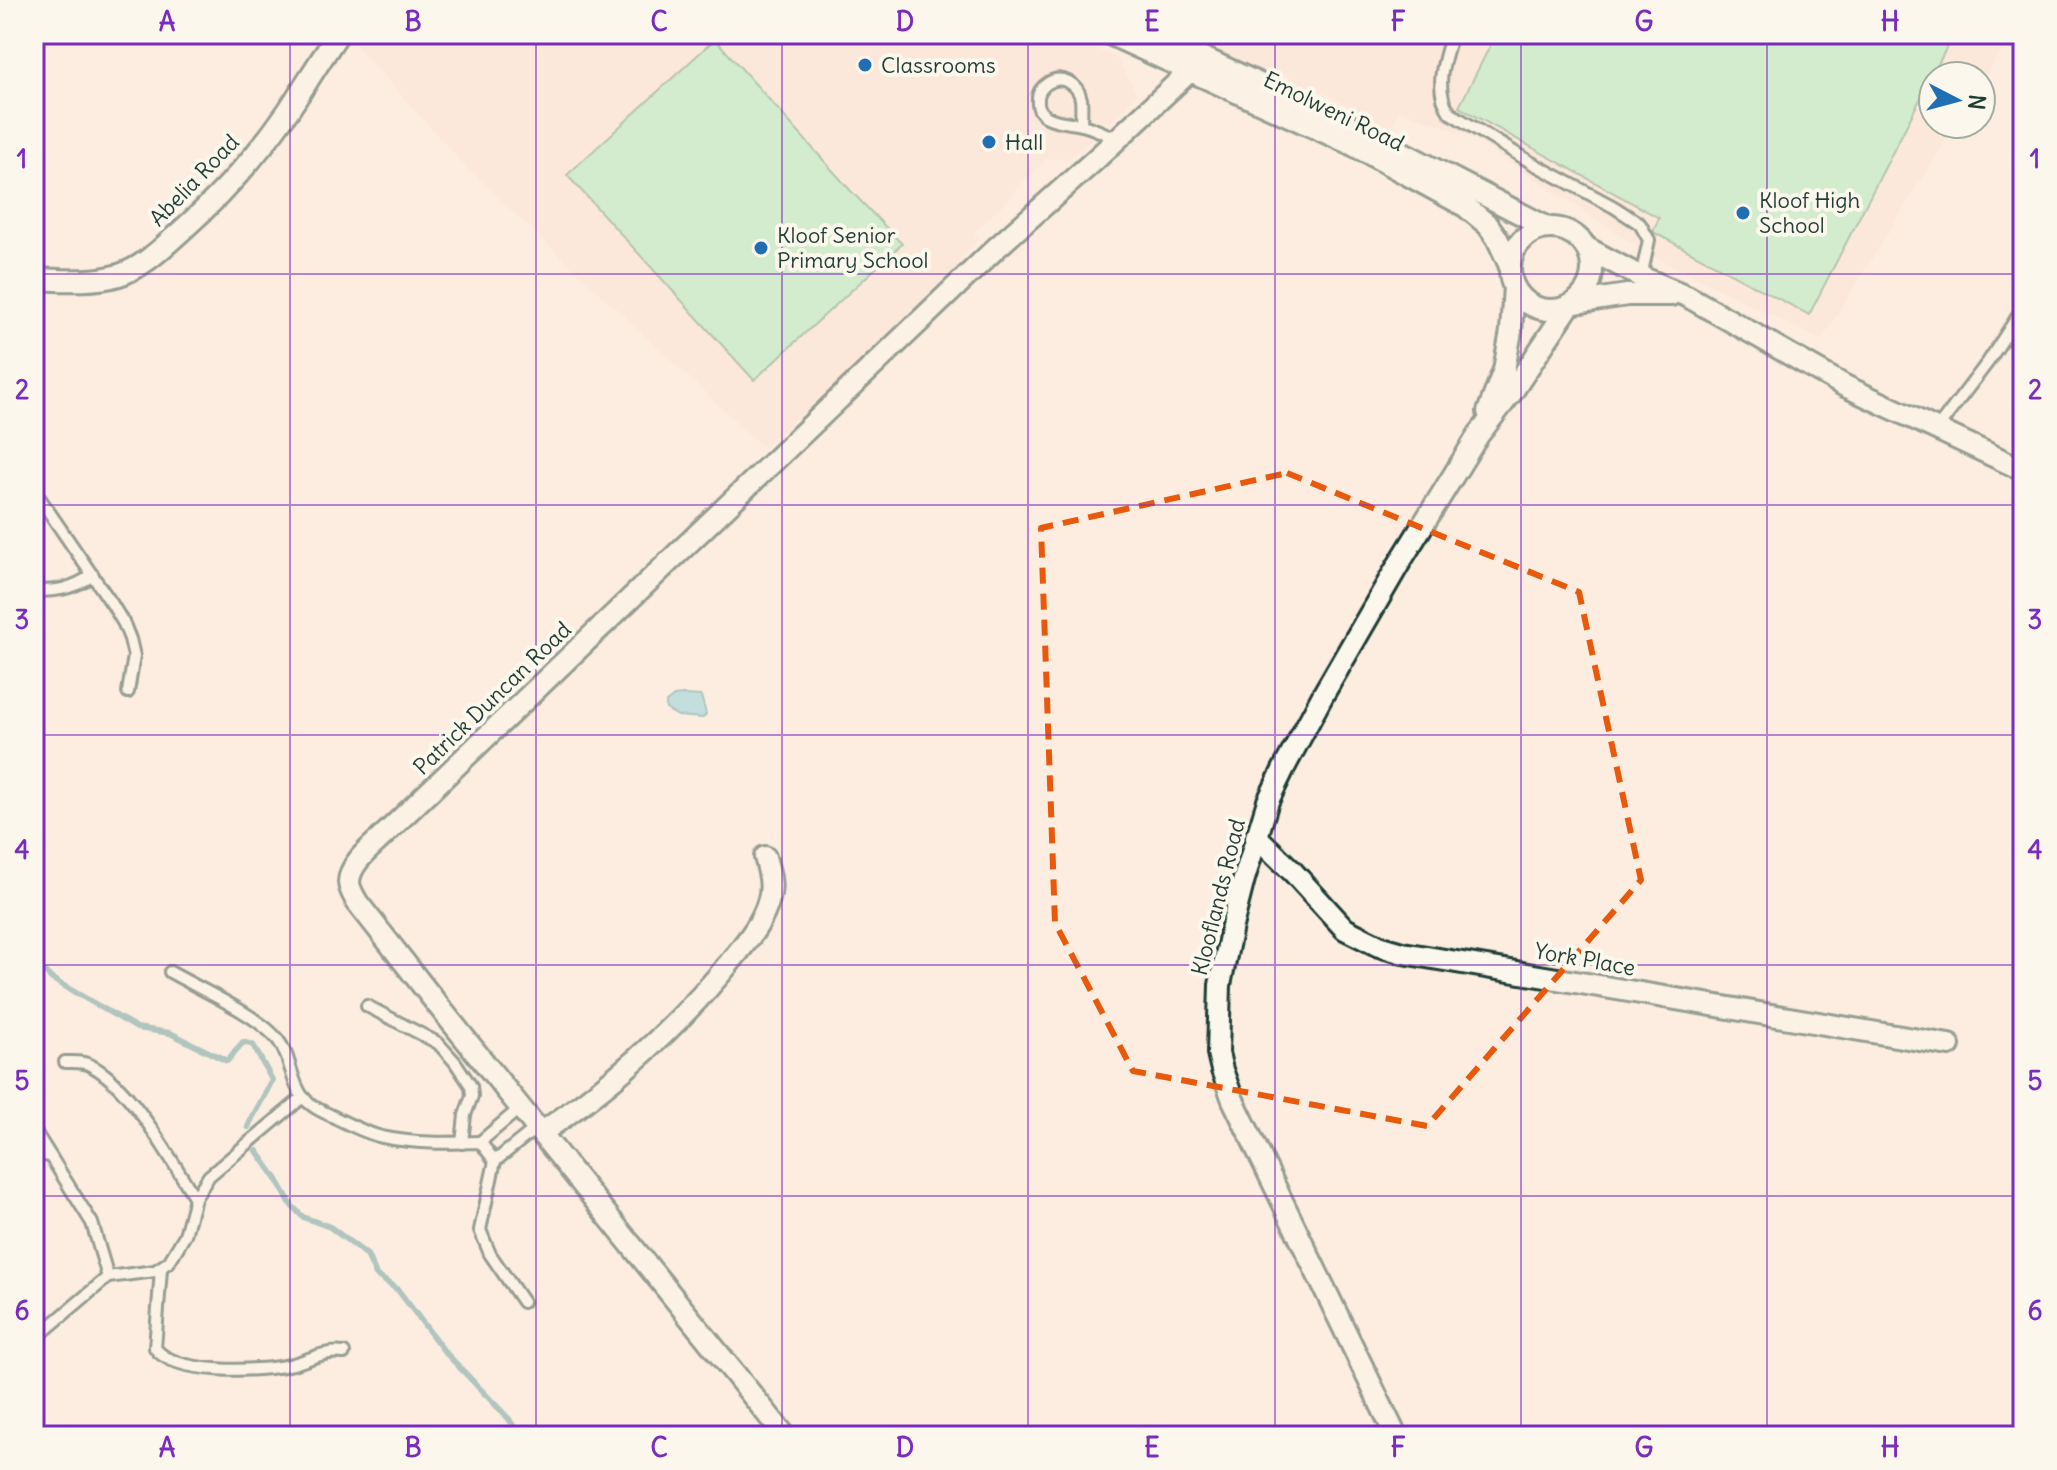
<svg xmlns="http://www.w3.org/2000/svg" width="2057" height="1470" viewBox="0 0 2057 1470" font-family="Delius,sans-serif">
  <rect width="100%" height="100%" fill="#fcede0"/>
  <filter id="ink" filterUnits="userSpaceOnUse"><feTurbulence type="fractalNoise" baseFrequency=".0125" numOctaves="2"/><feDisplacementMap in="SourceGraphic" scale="16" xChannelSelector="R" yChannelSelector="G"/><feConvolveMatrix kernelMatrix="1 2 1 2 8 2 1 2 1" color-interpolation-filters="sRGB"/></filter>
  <g filter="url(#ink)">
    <g fill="#fde2d2">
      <polygon points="363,34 1055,34 1115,56 1137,93 1112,121 1097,122 1086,133 1092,140 1068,159 1047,159 974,233 979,239 960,258 961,271 764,448 469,170 356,45"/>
      <polygon points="1185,34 2012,34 1981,83 1981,76 1933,76 1933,124 1956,124 1821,340 1648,253 1466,134 1399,110 1392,127 1285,75 1263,71"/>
    </g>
    <g fill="#a2ebb9" stroke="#609476" stroke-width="2">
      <polygon points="1496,34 1950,34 1953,35 1809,315 1653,232 1659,218 1459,107"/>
      <polygon points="715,39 851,191 902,244 754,380 567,175"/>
    </g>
    <polygon fill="#7eceda" stroke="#589498" stroke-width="2" points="684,695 701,696 706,714 703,718 678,716 666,709 666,702 674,696"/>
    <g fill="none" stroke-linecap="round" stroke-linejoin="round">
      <g stroke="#589498" stroke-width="6">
        <path d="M 34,961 L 52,979 L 137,1028 L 170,1033 L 227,1061 L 243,1042 L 253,1045 L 272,1080 C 265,1096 255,1110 248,1127"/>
        <polyline points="257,1151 276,1178 292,1206 303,1217 330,1227 367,1255 376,1275 398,1290 444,1351 509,1419 519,1435"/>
      </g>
      <defs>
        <g id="lane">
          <path d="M 1452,34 C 1444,60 1433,89 1450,113 L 1532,163 L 1614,207 L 1640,224 L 1649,240 L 1641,277"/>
          <path d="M 1081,125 C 1081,117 1082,107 1081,99 C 1078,84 1062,74 1048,83 C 1043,86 1038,92 1038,98 C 1035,123 1066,121 1082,125 C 1094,128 1106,134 1117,139"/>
          <polyline points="1936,430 1988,362 2023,308"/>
          <polyline points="34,490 112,604 124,624 130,639 134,656 128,692"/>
          <path d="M 34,591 C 59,591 72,589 93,575"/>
          <path d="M 170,972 C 200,989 258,1015 278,1040 C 291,1057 290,1079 302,1096 C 310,1106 321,1111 332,1116 C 348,1124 365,1133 382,1137 C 414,1144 448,1143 480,1142 L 495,1161 L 536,1128"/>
          <polyline points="367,1006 438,1043 455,1062 471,1086 472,1096 465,1115 462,1143"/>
          <path d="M 65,1062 C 73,1062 83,1061 90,1065 C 131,1085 171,1160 195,1198"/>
          <polyline points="34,1130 92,1223 108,1277"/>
          <polyline points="480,1142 520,1108"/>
          <polyline points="34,1151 51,1157"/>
          <polyline points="495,1161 480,1230 490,1254 523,1302"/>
          <path d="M 161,1269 L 155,1348 C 174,1375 259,1372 289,1365 C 308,1361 323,1350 344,1353"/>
          <polyline points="34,1342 43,1332 108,1277 155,1271 169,1262 185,1235 195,1198 209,1176 303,1097"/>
        </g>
        <g id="street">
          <polyline points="1109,34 1353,145 1465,206 1488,225 1497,238 1510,266"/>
          <polyline points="1152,34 1365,133 1548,228"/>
          <circle cx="1551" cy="269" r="41"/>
          <polyline points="1587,248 1641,277 1687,296 1845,386 2023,470"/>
          <path d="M 34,279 C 61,280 93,283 119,275 C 142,268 161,249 179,233 C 220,197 257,156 288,111 C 305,85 321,59 338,34"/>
          <polyline points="1575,303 1627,295 1671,295"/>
          <polyline points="1488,412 1504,370 1511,331 1514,287"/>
          <polyline points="1256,836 1293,872 1345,929 1379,946 1403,953 1949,1045"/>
          <path d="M 541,1133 C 613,1084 680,1025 735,956 C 748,940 764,920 769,899 C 773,885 769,871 765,857"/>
          <path d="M 785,1436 L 437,1004 L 357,902 C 354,896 349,889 349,882 C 350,862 373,846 386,833 L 994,250 L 1096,159 L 1191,70"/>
          <polyline points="1396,1436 1233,1100 1222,1070 1218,1053 1220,985 1232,926 1244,879 1268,801 1284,768 1324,693 1400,562 1479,434 1512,392 1569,306"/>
        </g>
      </defs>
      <use href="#lane" stroke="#1f3d34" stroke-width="16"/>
      <use href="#street" stroke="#1f3d34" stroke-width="26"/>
      <use href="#lane" stroke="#fbf7ec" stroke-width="10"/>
      <use href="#street" stroke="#fbf7ec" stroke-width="20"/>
    </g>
  </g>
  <path d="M0 0H2057V1470H0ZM 1287,473 L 1579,592 L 1641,880 L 1427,1126 L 1133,1071 L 1055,923 L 1041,528 Z" fill="#fcede0" fill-opacity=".55" fill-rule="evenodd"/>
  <path fill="none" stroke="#e8590c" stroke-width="6" stroke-dasharray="16 10" stroke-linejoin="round" d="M 1287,473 L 1579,592 L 1641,880 L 1427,1126 L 1133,1071 L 1055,923 L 1041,528 Z"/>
  <path fill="none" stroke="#7b2cbf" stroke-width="2" stroke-opacity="0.55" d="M 290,34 L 290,1436M 536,34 L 536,1436M 782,34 L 782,1436M 1028,34 L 1028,1436M 1275,34 L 1275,1436M 1521,34 L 1521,1436M 1767,34 L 1767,1436M 34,274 L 2023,274M 34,505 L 2023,505M 34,735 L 2023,735M 34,965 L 2023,965M 34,1196 L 2023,1196"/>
  <g fill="#1f6fb2" stroke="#fbf7ec" stroke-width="3">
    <circle cx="865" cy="65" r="8"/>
    <circle cx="989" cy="142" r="8"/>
    <circle cx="1743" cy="213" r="8"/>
    <circle cx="761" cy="248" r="8"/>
  </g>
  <g text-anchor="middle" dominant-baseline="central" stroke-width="8" stroke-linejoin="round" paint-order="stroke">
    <g font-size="22" fill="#1f3d34" stroke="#fbf7ec" text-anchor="start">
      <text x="881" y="65">Classrooms</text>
      <text x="1005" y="142">Hall</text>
      <text x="1759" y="200">Kloof High<tspan x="1759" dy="25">School</tspan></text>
      <text x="777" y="235">Kloof Senior<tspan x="777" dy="25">Primary School</tspan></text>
    </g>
    <g font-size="22" fill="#1f3d34" stroke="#fbf7ec">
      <text transform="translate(1334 111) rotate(26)">Emolweni Road</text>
      <text transform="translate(194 180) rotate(-46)">Abelia Road</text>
      <text transform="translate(492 698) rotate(-44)">Patrick Duncan Road</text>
      <text transform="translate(1218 897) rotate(-76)">Klooflands Road</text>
      <text transform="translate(1585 959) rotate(10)">York Place</text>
    </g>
  </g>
  <rect width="2057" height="1470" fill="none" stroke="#fbf7ec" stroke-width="88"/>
  <g transform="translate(1957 100) rotate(96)"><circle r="38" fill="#fbf7ec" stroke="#a3ada2" stroke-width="2"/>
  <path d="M0-6L14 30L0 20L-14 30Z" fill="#1f6fb2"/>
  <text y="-12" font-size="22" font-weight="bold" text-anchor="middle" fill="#1f3d34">N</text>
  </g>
  <rect x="44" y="44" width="1969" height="1382" fill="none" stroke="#7b2cbf" stroke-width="3"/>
  <g font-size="26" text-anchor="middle" font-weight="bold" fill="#7b2cbf">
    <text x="167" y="31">A</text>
    <text x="413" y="31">B</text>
    <text x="659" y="31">C</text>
    <text x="905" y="31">D</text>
    <text x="1152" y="31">E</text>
    <text x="1398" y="31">F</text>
    <text x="1644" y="31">G</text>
    <text x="1890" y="31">H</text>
    <text x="22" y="168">1</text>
    <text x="2035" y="168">1</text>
    <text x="22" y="399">2</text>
    <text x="2035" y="399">2</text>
    <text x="22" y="629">3</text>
    <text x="2035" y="629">3</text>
    <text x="22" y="859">4</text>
    <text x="2035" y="859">4</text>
    <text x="22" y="1090">5</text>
    <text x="2035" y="1090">5</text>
    <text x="22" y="1320">6</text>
    <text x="2035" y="1320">6</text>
    <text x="167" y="1457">A</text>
    <text x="413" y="1457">B</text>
    <text x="659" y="1457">C</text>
    <text x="905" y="1457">D</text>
    <text x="1152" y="1457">E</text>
    <text x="1398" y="1457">F</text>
    <text x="1644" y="1457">G</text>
    <text x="1890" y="1457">H</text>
  </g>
</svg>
